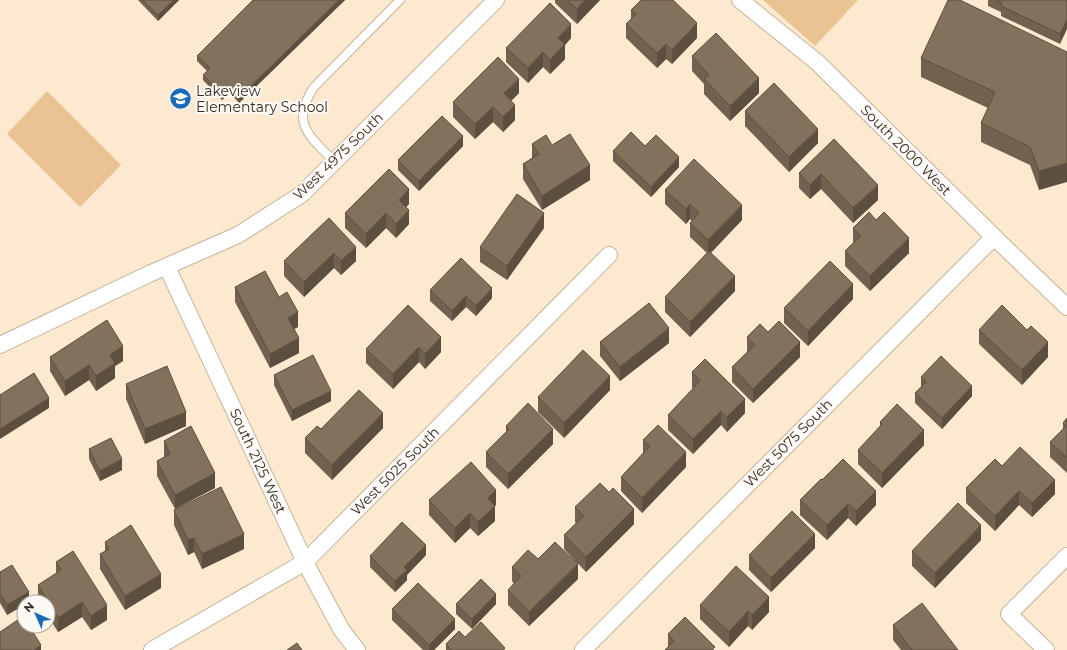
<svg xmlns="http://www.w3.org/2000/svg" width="1067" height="650" viewBox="0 0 1067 650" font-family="Montserrat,sans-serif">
  <rect width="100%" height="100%" fill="#fde9d0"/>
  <g fill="#eac392">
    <polygon points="763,0 858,0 815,46"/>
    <polygon points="47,91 121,165 80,207 7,134"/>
  </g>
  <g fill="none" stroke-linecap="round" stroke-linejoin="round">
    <defs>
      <path id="service" d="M 334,161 C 309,136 290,123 314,87 L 400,0"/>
      <g id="minor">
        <polyline points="740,0 818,63 994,237 1067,307"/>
        <polyline points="167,267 305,562 341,629 357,650"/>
        <polyline points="0,345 149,274 238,235 302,194 496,0"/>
        <polyline points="152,650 305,562 609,255"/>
        <polyline points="583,650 994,237"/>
        <polyline points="1046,650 1009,614 1067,556"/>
      </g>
    </defs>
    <use href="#service" stroke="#c5b29a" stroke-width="10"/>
    <use href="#minor" stroke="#c5b29a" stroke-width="18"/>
    <use href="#service" stroke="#fff" stroke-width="8"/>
    <use href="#minor" stroke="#fff" stroke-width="16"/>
  </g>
  <g fill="#71614e">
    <polygon points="138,0 179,0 158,21"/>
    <polygon points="253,0 345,0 239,103 230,93 222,100 203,80 203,75 207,71 197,61 197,56"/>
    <polygon points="555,0 600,0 577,24 555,3"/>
    <polygon points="988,0 1067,0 1060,44 1001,16 1001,12 988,6"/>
    <polygon points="631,10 697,38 672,64 666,59 657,68 626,38 626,24 631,19"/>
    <polygon points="571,38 565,45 565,59 550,74 543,67 528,83 506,62 506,48"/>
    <polygon points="1067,52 1039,190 1030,165 981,142 981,123 988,108 921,77 921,58"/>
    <polygon points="692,56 759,93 730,121 704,94 704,84 692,71"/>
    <polygon points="519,93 511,101 515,120 503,132 493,122 475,139 453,117 453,102"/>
    <polygon points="745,111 818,143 789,172 745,126"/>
    <polygon points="834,139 878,200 853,223 821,189 810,199 799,188 799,173"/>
    <polygon points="532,144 552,145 590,180 542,210 523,179 523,164 532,158"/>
    <polygon points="463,146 419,191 398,170 398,160"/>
    <polygon points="645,146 679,167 651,197 613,161 613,151"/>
    <polygon points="665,190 742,220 711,253 735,291 690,337 665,312 665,297 707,253 690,237 690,223 692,221 690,219 686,224 665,204"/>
    <polygon points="409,204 406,207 409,224 396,238 386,228 366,248 345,228 345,213"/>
    <polygon points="329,218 356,261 341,275 334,268 304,297 284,276 284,261"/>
    <polygon points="544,228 507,280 480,262 480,247"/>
    <polygon points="853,228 909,253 870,291 845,266 845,251 853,243"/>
    <polygon points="235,287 279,297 298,327 294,329 299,353 270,368 235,302"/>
    <polygon points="430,290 492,298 476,316 466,307 452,321 430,301"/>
    <polygon points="853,299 808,346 784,323 784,308"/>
    <polygon points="408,305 441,352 425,369 419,362 393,389 366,363 366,349"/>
    <polygon points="979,330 1048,357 1022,385 979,344"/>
    <polygon points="768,332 800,357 753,403 732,382 732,367 747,352 747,337"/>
    <polygon points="600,342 669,343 620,381 600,356"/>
    <polygon points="50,357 123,361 115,366 115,378 96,391 89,380 65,396 50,371"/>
    <polygon points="692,372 745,413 727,432 721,425 693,454 668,430 668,415 693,389 692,387"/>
    <polygon points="274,375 331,401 292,421 274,385"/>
    <polygon points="921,377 972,396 942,429 915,403 915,393 921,387"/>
    <polygon points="126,384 186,426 145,444 126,399"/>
    <polygon points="610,390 564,438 538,412 538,397"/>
    <polygon points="1067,418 1067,473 1050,457 1050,442 1063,429 1063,423"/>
    <polygon points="880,422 924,445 882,488 858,464 858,450 880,428"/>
    <polygon points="506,426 553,444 508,489 486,467 486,452 506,432"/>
    <polygon points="383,428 332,480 305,453 305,438 321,429"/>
    <polygon points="643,440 686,467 642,513 621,491 621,477 643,453"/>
    <polygon points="164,441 215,488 175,509 157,476 157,461 164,457"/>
    <polygon points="89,449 122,470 100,481 89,459"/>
    <polygon points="1002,466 1055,494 1032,517 1019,505 995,531 966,503 966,488"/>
    <polygon points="822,480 876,505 856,526 848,518 827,540 800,515 800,500"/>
    <polygon points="609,492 634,524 586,572 564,549 564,535 576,523 575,522 575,507"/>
    <polygon points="429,500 496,505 495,506 495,521 478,536 470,528 455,543 429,515"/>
    <polygon points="174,510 244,549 202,569 194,552 188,555 174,525"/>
    <polygon points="981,540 935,588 912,566 912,551"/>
    <polygon points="105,542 161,588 125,610 100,569 100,554 105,551"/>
    <polygon points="815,548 771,592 749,570 749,555"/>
    <polygon points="426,555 407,575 407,580 395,592 370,567 370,556"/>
    <polygon points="538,559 578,579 529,626 508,605 508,590 514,584 512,581 512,567"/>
    <polygon points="56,562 107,620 91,630 82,617 58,632 48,616 48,602 39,602 38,600 38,585 56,574"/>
    <polygon points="0,572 29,602 7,615 0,603"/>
    <polygon points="456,604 496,604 472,629 456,614"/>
    <polygon points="700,605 769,612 752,630 748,626 729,647 700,619"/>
    <polygon points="392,609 455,629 434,650 423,650 392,620"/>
    <polygon points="893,625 958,650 901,650 893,640"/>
    <polygon points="668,634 715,650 668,647"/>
    <polygon points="465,637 505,650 446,650 446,644"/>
  </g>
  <g fill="#5c4f40">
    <polygon points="174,0 179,0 158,21 158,15"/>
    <polygon points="339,0 345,0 239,103 239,98"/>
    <polygon points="585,0 600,0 577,24 577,9"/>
    <polygon points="1067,19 1067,29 1060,44 1060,34"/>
    <polygon points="697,23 697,38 672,64 672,50"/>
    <polygon points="571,24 571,38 565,45 565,59 550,74 550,60 558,38"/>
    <polygon points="666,44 666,59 657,68 657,53"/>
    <polygon points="543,52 543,67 528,83 528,68"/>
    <polygon points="759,78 759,93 730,121 730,106"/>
    <polygon points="519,79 519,93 504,108 504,93"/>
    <polygon points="230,88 230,93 222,100 222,94"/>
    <polygon points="515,105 515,120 503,132 503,117"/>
    <polygon points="493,107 493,122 475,139 475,124"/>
    <polygon points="818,129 818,143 789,172 789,157"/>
    <polygon points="463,136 463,146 419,191 419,181"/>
    <polygon points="679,157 679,167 651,197 651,187"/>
    <polygon points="1067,163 1067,182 1039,190 1039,171"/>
    <polygon points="590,165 590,180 542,210 542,196"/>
    <polygon points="821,174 821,189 810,199 810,185"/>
    <polygon points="878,185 878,200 853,223 853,208"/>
    <polygon points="409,189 409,204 399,214 399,200"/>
    <polygon points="690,204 690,219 686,224 686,209"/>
    <polygon points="742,205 742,220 708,255 708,240"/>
    <polygon points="409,210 409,224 396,238 396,224"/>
    <polygon points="386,213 386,228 366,248 366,234"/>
    <polygon points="544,213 544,228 507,280 507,266"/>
    <polygon points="909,238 909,253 870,291 870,276"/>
    <polygon points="356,247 356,261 341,275 341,261"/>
    <polygon points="334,253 334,268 304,297 304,282"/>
    <polygon points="735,276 735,291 690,337 690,322"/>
    <polygon points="853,284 853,299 808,346 808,331"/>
    <polygon points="492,288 492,298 476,316 476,306"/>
    <polygon points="466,296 466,307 452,321 452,311"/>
    <polygon points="298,312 298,327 288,332 288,318"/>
    <polygon points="669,328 669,343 620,381 620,367"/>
    <polygon points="441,337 441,352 425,369 425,354"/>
    <polygon points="299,338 299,353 270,368 270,354"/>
    <polygon points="800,342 800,357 753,403 753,389"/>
    <polygon points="1048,342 1048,357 1022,385 1022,370"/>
    <polygon points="123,346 123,361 115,366 115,378 96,391 96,376 110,355"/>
    <polygon points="419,347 419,362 393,389 393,374"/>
    <polygon points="89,365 89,380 65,396 65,381"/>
    <polygon points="610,376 610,390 564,438 564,423"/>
    <polygon points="972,386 972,396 942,429 942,418"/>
    <polygon points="331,391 331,401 292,421 292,410"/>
    <polygon points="49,398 49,408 0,439 0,429"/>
    <polygon points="745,399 745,413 727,432 727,417"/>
    <polygon points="721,411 721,425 693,454 693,439"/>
    <polygon points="186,412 186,426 145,444 145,429"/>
    <polygon points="383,413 383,428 332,480 332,465"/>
    <polygon points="553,429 553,444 508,489 508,474"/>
    <polygon points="924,430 924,445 882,488 882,473"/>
    <polygon points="686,452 686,467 642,513 642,498"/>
    <polygon points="122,459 122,470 100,481 100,471"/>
    <polygon points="215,473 215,488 175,509 175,495"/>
    <polygon points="1055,480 1055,494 1032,517 1032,503"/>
    <polygon points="496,490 496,505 491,509 495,506 495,521 478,536 478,522 488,498"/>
    <polygon points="876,491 876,505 856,526 856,511"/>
    <polygon points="1019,491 1019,505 995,531 995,516"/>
    <polygon points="848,504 848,518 827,540 827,525"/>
    <polygon points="634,509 634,524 586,572 586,557"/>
    <polygon points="470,513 470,528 455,543 455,528"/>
    <polygon points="981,525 981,540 935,588 935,573"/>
    <polygon points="244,534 244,549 202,569 202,554"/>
    <polygon points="815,534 815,548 771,592 771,578"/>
    <polygon points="194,538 194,552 188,555 188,540"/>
    <polygon points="426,545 426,555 407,575 407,580 395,592 395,581 404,567"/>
    <polygon points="578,564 578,579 529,626 529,612"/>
    <polygon points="161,574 161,588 125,610 125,596"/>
    <polygon points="29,592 29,602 24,602 24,605 7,615 7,605"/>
    <polygon points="496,594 496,604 472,629 472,619"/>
    <polygon points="769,597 769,612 752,630 752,615"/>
    <polygon points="82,602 82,617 58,632 58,618"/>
    <polygon points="107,605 107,620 91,630 91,616"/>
    <polygon points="748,611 748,626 729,647 729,632"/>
    <polygon points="455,619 455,629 434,650 429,650 429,645"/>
    <polygon points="41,645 41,650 34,650"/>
  </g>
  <g fill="#83715b" stroke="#5c4f40">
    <polygon points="143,0 174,0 158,15"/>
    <polygon points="253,0 339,0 239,98 230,88 222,94 203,75 210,68 197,56"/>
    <polygon points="567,0 585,0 577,9"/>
    <polygon points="641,0 673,0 697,23 672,50 666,44 657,53 626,24 636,14 631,10"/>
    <polygon points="948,0 960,0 1067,52 1067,163 1039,171 1030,147 981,123 995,92 921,58"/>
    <polygon points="996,0 1067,0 1067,19 1060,34 1001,6 1002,3"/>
    <polygon points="550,3 571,24 558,38 565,44 550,60 543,52 528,68 506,48"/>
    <polygon points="716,33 759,78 730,106 704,79 709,75 692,56"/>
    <polygon points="498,57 519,79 504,93 515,105 503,117 493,107 475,124 453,102"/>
    <polygon points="774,83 818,129 789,157 745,111"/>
    <polygon points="442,116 463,136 419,181 398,160"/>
    <polygon points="631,132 645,146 656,135 679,157 651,187 613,151"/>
    <polygon points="570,134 590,165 542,196 523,164 539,154 532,144 546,135 552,145"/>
    <polygon points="834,139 878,185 853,208 821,174 810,185 799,173"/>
    <polygon points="694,159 742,205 708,240 690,223 699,213 690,204 686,209 665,190"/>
    <polygon points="389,169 409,189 399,200 409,210 396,224 386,213 366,234 345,213"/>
    <polygon points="517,194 544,213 507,266 480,247"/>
    <polygon points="869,212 876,220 884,212 909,238 870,276 845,251 861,236 853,228"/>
    <polygon points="329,218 356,247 341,261 334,253 304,282 284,261"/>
    <polygon points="709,251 735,276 690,322 665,297"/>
    <polygon points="461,258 492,288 476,306 466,296 452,311 430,290"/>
    <polygon points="830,261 853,284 808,331 784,308"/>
    <polygon points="265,271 279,297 287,292 298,312 288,318 299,338 270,354 235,287"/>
    <polygon points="649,303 669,328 620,367 600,342"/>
    <polygon points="408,305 441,337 425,354 419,347 393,374 366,349"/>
    <polygon points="1002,305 1027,330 1031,326 1048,342 1022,370 979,330"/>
    <polygon points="107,320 123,346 110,355 115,363 96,376 89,365 65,381 50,357"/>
    <polygon points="779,321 800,342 753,389 732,367 755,345 747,337 760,324 768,332"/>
    <polygon points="583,350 610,376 564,423 538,397"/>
    <polygon points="313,355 331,391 292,410 274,375"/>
    <polygon points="941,356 972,386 942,418 915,393 926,382 921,377"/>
    <polygon points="705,359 745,399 727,417 721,411 693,439 668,415 700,381 692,372"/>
    <polygon points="167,366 186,412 145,429 126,384"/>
    <polygon points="34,373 49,398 0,429 0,395"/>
    <polygon points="359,390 383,413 332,465 305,438 317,426 321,429"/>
    <polygon points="528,403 553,429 508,474 486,452 509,429 506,426"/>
    <polygon points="897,404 924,430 882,473 858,450 882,424 880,422"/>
    <polygon points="1067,418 1067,458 1050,442 1066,426 1063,423"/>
    <polygon points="658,425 686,452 642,498 621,477 650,446 643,440"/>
    <polygon points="191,426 215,473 175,495 157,461 170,454 164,441"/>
    <polygon points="111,438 122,459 100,471 89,449"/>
    <polygon points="1020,447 1055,480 1032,503 1019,491 995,516 966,488 995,459 1002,466"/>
    <polygon points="843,459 876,491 856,511 848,504 827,525 800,500 821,479 822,480"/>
    <polygon points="471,462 496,490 488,498 495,506 478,522 470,513 455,528 429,500"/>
    <polygon points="600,483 609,492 613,488 634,509 586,557 564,535 584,516 575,507"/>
    <polygon points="221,487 244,534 202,554 194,538 188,540 174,510"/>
    <polygon points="958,503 981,525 935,573 912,551"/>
    <polygon points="792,511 815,534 771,578 749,555"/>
    <polygon points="402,522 426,545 404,567 407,570 395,581 370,556"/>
    <polygon points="131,525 161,574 125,596 100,554 109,549 105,542"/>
    <polygon points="555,542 578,564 529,612 508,590 521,576 512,567 528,550 538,559"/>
    <polygon points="73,551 107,605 91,616 82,602 58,618 38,585 61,570 56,562"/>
    <polygon points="12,565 29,592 7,605 0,593 0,572"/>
    <polygon points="736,566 769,597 752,615 748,611 729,632 700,605"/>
    <polygon points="481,579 496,594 472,619 456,604"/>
    <polygon points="418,583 455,619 429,645 392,609"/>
    <polygon points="922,603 958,650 912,650 893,625"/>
    <polygon points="22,617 24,619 24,626 29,626 41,645 34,650 0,650 0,632"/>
    <polygon points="685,617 715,647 712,650 665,650 674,641 668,634"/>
    <polygon points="481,622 505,648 503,650 451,650 446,644 459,631 465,637"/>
    <polygon points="297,643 302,650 287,650"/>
  </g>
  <defs>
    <symbol id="school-disc" viewBox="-11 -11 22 22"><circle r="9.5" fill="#196ab9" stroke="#fdf9f4"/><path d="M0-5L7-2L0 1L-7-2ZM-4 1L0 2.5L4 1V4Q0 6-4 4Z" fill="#fff"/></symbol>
  </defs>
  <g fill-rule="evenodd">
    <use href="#school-disc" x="168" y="86" width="25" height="25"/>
  </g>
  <g text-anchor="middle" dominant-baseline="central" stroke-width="4" stroke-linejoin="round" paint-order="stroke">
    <g font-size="14" fill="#342c23" stroke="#fdf9f4" text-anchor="start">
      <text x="196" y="91">Lakeview<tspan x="196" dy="16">Elementary School</tspan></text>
    </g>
    <g font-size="14" fill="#342c23" stroke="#fdf9f4">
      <text transform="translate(906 150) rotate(45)">South 2000 West</text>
      <text transform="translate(338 156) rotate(-44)">West 4975 South</text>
      <text transform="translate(788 443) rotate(-45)">West 5075 South</text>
      <text transform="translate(258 461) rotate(65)">South 2125 West</text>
      <text transform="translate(395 471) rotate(-45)">West 5025 South</text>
    </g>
  </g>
  <g transform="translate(36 614) rotate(315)"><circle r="19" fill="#fdf9f4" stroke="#ada7a0"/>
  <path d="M0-3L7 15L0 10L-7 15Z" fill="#196ab9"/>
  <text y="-6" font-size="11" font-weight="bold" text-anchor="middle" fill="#342c23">N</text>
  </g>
</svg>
